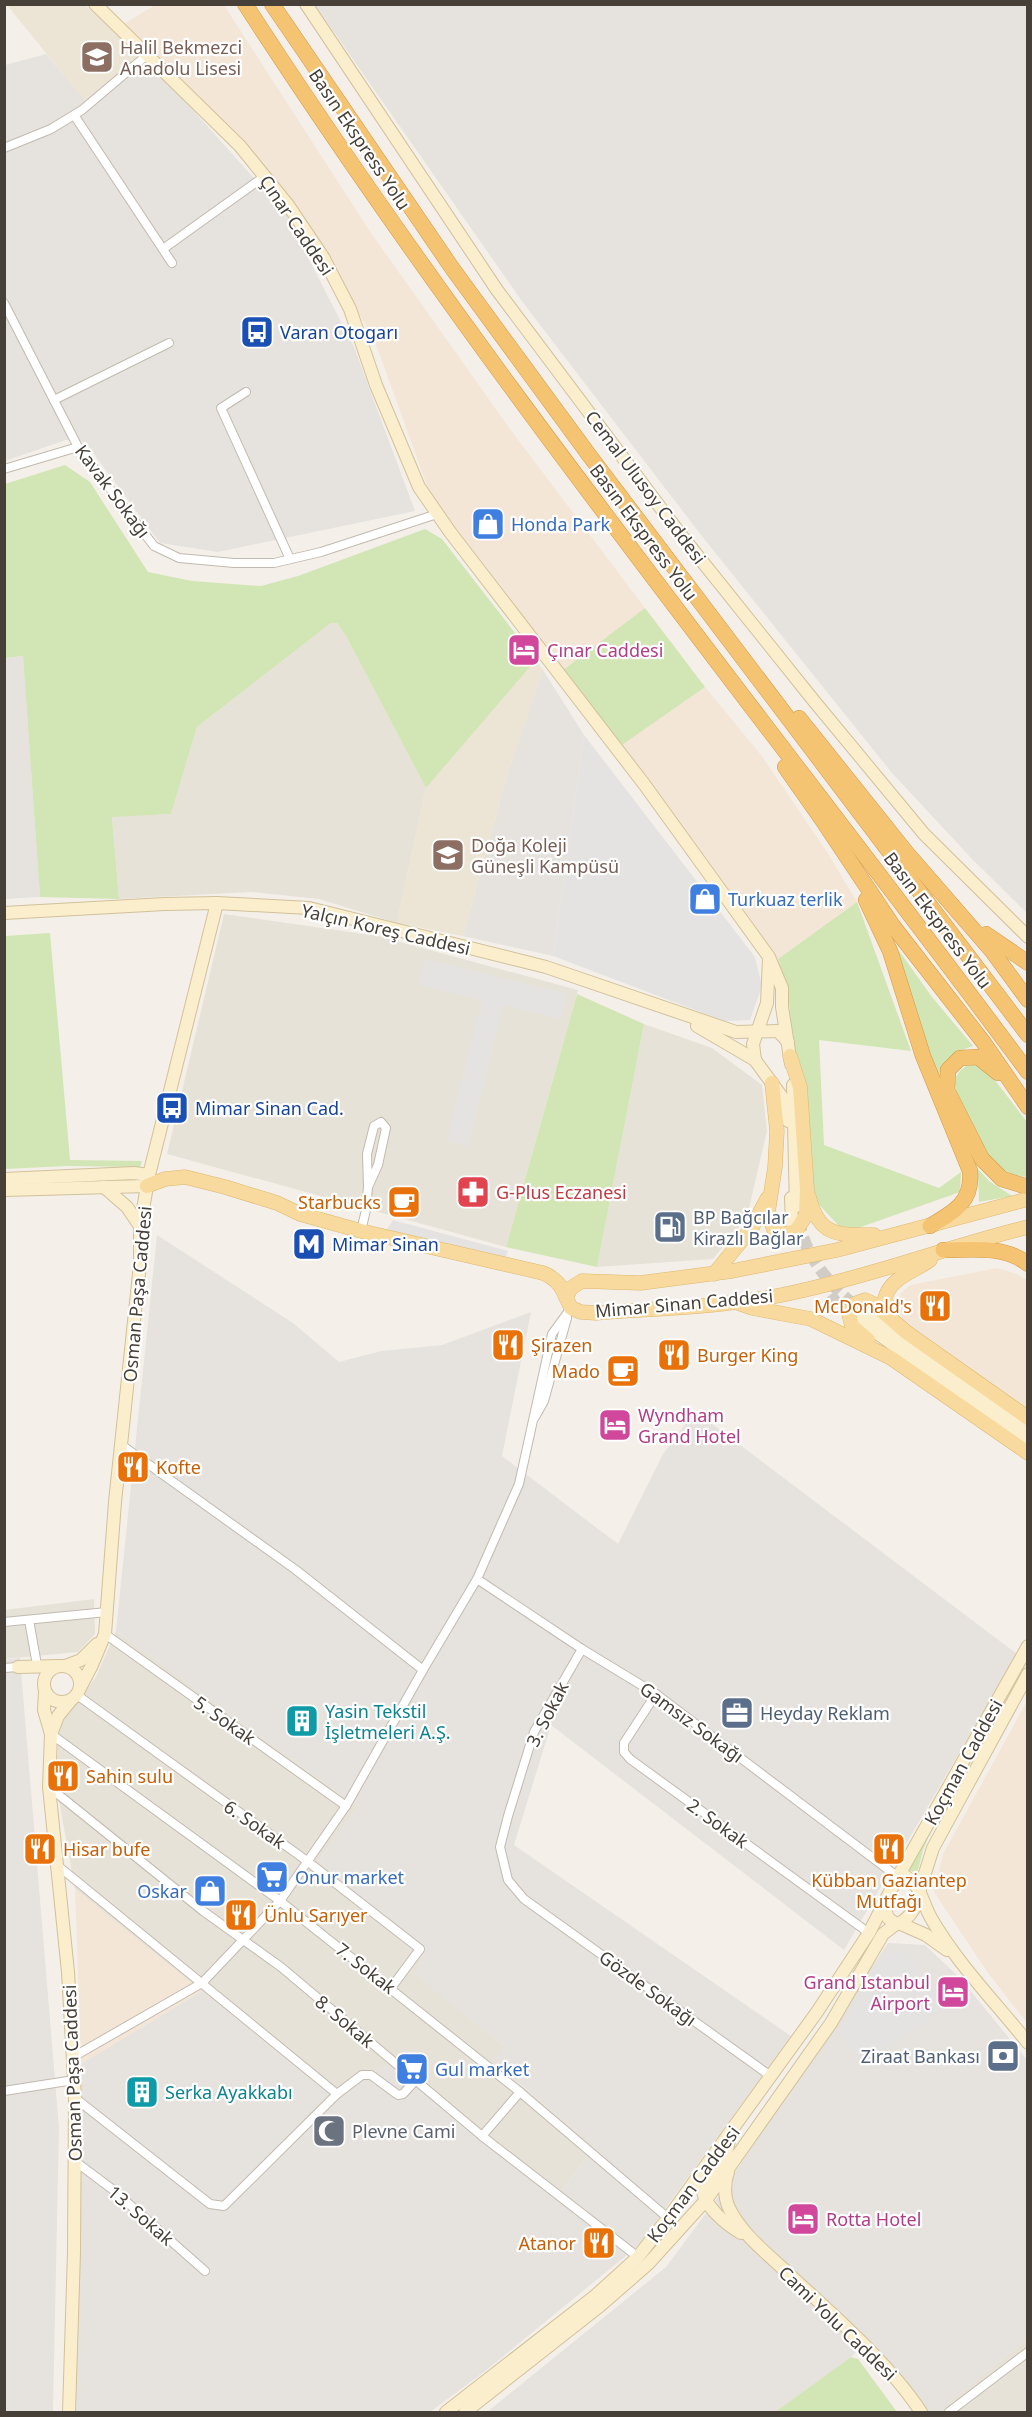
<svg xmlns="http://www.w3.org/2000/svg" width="1032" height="2417" viewBox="0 0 1032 2417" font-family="'Noto Sans',sans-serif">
  <rect width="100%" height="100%" fill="#f4f0e9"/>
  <g fill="#e7e2d8">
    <polygon points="331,623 337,623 346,636 426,788 397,923 319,899 251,892 119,899 112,816 171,814 197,727"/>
    <polygon points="224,914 378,936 578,990 506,1247 167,1154"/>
    <polygon points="644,1024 712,1048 762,1085 767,1131 747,1217 713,1259 597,1267"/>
    <polygon points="94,1599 95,1634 78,1652 5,1659 4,1610"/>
    <polygon points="116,1631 358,1807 319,1860 420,1960 416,1975 505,2047 494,2063 595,2146 559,2194 333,2097 75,1889 56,1784 59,1725 96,1677"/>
    <polygon points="1027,2339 1027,2412 937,2412"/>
  </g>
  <g fill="#f4e6d6">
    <polygon points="155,5 224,5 369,230 510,429 645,608 563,670 431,497 374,339 294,205 238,139 124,24"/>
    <polygon points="705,687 761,755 827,852 857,902 778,959 622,745"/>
    <polygon points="997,1268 1017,1274 1027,1280 1027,1412 907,1326 897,1309 901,1293 910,1285"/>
    <polygon points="1027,1701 1027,2023 988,1973 934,1892 943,1854"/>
    <polygon points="75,1889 202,1991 81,2064"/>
  </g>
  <g fill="#e6e2de">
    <polygon points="315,5 1027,5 1027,913 973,860 892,773 701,535 524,304"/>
    <polygon points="46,54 89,105 149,61 285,213 354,347 415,511 218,552 160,543 85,442 66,440 5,461 5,65"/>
    <polygon points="23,656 40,897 5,899 4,658"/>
    <polygon points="543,670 584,735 553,956 463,936 508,772"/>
    <polygon points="157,1235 293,1323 339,1362 381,1351 442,1345 531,1312 502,1456 618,1544 663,1454 695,1411 1017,1654 844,1950 551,1725 514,1845 791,2036 638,2246 484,2372 430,2412 73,2412 81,2064 202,1991 333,2097 387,2064 559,2194 595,2146 493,2062 505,2047 415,1975 420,1960 319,1860 358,1807 116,1631"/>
    <polygon points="20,1658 59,2128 53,2412 5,2412 4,1660"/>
    <polygon points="888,1943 925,1945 960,1978 1027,2060 1027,2339 937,2412 924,2412 864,2344 851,2357 775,2412 487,2412 666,2267 721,2193"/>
  </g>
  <g fill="#ece4d4">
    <polygon points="7,5 85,5 149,61 89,106"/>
    <polygon points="536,660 543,670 508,772 463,936 397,923 426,788"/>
  </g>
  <g fill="#d2e5b5">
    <polygon points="65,465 90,482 148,572 192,581 261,586 298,576 425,529 442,539 536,660 426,788 346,636 337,623 331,623 197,727 171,814 112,817 119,899 40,897 23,656 5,658 5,484"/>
    <polygon points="645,608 705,687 622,745 563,670"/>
    <polygon points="857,902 911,1051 819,1040 824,1145 939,1188 961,1172 960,1192 858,1228 839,1226 812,1197 787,987 778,959"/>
    <polygon points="50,933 70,1160 142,1161 140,1167 67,1166 5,1169 5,936"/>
    <path d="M 897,948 L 932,997 L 973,1046 C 953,1053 940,1059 938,1082 Z"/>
    <polygon points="577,994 644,1024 597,1267 506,1247"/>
    <path d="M 969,1064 L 977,1065 L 991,1075 L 1027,1122 L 1027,1177 C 1015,1176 1002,1171 993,1162 C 981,1151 954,1099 955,1082 C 956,1073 962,1069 969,1064 Z"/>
    <polygon points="978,1169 989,1181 1012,1196 979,1202"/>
    <polygon points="1027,1658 1027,1663 928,1838 923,1850 917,1874 909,1870"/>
    <polygon points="851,2357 858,2359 897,2412 775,2412"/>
  </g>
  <g fill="#e5e3e1">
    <polygon points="584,735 755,957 762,986 750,1020 724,1021 553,956"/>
    <polygon points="425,959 567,994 561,1019 503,1005 468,1147 447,1141 482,1000 419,985"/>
    <polygon points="393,1220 508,1251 504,1260 386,1231"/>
    <polygon points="906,1952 944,2008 863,2066 839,2034 882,1953"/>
  </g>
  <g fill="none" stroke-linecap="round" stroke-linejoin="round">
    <g stroke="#d1cdc6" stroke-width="12" stroke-dasharray="12 6" stroke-linecap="butt">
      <path d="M 799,1220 C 804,1256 832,1288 860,1310"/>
      <polyline points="820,1280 835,1301 855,1318"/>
    </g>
    <defs>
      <g id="street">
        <polyline points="74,115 172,263"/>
        <polyline points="4,148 51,129 82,110 147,55"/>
        <polyline points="163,249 265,176"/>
        <polyline points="4,303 78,447 154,546 179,558 234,563 274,563 321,552 437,514"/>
        <polyline points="246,392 221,408 290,559"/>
        <polyline points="54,400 169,343"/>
        <polyline points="4,469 78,447"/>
        <polyline points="361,1231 366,1210 368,1187 378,1165 386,1128 381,1122 374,1126 367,1154 368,1187"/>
        <polyline points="535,1417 544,1401 567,1318"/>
        <polyline points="477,1579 582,1649 656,1694 898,1877"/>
        <polyline points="29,1620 37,1665"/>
        <polyline points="4,1622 107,1612"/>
        <polyline points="105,1634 346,1806"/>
        <polyline points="582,1649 534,1732 508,1816 500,1847 508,1880 524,1899 772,2077"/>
        <polyline points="4,1668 18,1667"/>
        <polyline points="423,1670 477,1579 519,1484 552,1334 571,1308"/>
        <polyline points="656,1694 624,1743 624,1752 630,1759 869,1933"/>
        <polyline points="77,1695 307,1861 420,1949 391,1988"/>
        <polyline points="51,1734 280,1901 520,2092 668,2218"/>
        <polyline points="49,1787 203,1911 281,1967 482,2136 638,2257"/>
        <polyline points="57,1865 337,2094 224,2206 210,2204 75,2098"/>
        <polyline points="73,2057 202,1983 280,1901 346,1806 423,1670 296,1570 123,1446"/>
        <polyline points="4,2091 74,2080"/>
        <polyline points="337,2094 362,2075 371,2075 398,2095 403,2094 416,2080"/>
        <polyline points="482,2136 520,2092"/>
        <polyline points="76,2162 112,2189 205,2271"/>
        <polyline points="949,2412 1028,2352"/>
      </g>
      <g id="secondary">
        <polyline points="95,4 240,146 288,205 323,257 350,309 376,385 419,487 450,532 644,784 769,957 782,988 782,1007 791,1064"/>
        <polyline points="306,4 497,290 681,535 814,701 924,834 1028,937"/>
        <polyline points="4,913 165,904 217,903 309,908 546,967 736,1032 778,1031 788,1042"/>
        <polyline points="697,1026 755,1060 782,1097 788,1112 788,1121"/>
        <polyline points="755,1060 753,1044 767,1003 769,958"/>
        <polyline points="793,1085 796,1206"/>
        <polyline points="4,1179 134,1173 149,1175"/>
        <polyline points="104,1187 127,1207 140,1226"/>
        <polyline points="4,1190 147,1186"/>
        <polyline points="791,1198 792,1223"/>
        <polyline points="861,1311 1028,1428"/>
        <polyline points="857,1319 1028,1440"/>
        <polyline points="65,1666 81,1660 97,1644"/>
        <circle cx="62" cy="1684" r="18"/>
        <polyline points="18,1667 59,1666"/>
        <polyline points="80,1688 92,1665 105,1634 115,1502 140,1264 140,1226 149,1175 217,903"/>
        <polyline points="45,1692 44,1710 51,1734 49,1787 68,1972 75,2098 74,2252 69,2412"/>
        <polyline points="51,1734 58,1716 71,1700"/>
        <path d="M 898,1877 L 905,1876 C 921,1885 922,1902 931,1918 C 956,1962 996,2003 1028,2043"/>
        <polyline points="920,1889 933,1848 1028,1674"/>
        <path d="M 883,1904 L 888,1918 L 896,1924 C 909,1921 915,1907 921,1896"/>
        <polyline points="901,1924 926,1935 947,1950"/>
        <path d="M 730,2137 L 726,2154 L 703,2188 C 702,2205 727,2225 741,2233"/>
        <path d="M 728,2172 C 724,2183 724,2197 729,2208 C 742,2235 769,2255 791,2276 C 834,2316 889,2363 921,2412"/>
        <polyline points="446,2412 595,2296 638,2257 668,2218 817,2012 869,1933 895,1882 1028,1646"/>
        <polyline points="465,2412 601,2305 648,2264 706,2200 831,2023 883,1934 896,1924"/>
      </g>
      <g id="primary">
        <polyline points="772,1083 777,1131 775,1167 768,1212 774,1230 785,1234 796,1231 806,1215 807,1189 800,1087 790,1056"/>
        <path d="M 147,1186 L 165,1179 L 185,1177 L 225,1187 L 277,1203 L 300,1214 L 361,1231 L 543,1273 C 555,1278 561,1285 566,1297"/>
        <path d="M 809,1197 C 819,1237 839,1235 874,1235"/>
        <path d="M 1028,1199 L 837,1250 L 732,1271 L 640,1283 L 582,1281 L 571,1288 L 566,1297 L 571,1308 L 581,1312 L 596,1313 C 663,1308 734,1307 800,1291 C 877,1274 951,1246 1028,1227"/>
        <polyline points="714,1274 751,1229 767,1199"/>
        <polyline points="735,1302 752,1308 811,1319 891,1358 1028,1453"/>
        <path d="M 892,1319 L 885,1298 C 891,1277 914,1272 930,1260"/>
        <polyline points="868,1340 852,1326 849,1314 854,1304 865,1300 874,1304 906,1332 1028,1418"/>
      </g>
      <g id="highway">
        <path d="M 245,4 C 485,375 765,718 1028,1072"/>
        <polyline points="272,4 452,268 589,455 1028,1035"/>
        <polyline points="799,718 906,852 992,951 1028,1000"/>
        <polyline points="785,767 825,824 893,926 984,1043 1028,1107"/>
        <path d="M 866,900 L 890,951 L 923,1056 L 970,1171 C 973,1202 954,1212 930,1226"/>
        <polyline points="986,934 1028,963"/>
        <polyline points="998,1073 978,1057 960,1058 948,1070 947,1090 982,1159 1002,1179 1028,1187"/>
        <path d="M 943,1250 C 971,1250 1004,1245 1028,1264"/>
      </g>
    </defs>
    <use href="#street" stroke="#c2baaf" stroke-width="10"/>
    <use href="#secondary" stroke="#d1c19b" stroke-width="14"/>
    <use href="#primary" stroke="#ddb76e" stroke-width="15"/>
    <use href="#highway" stroke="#d49843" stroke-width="16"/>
    <use href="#street" stroke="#fff" stroke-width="8"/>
    <use href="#secondary" stroke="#fbeecc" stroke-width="12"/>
    <use href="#primary" stroke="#f8da9e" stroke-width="14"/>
    <use href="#highway" stroke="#f5c473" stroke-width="15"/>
  </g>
  <defs>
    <symbol id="school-square" viewBox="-11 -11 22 22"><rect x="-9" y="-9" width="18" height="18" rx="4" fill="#8d6e63" stroke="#fff"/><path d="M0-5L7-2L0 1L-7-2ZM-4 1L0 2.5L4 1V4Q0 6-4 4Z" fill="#fff"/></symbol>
    <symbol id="bus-square" viewBox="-11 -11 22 22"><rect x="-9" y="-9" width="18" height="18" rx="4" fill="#1a4fb4" stroke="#fff"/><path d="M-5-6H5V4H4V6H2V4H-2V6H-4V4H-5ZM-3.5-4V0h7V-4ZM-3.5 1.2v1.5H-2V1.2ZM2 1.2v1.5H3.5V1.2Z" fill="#fff"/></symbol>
    <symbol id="shop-square" viewBox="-11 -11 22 22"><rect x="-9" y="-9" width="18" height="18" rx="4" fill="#3f7fe0" stroke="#fff"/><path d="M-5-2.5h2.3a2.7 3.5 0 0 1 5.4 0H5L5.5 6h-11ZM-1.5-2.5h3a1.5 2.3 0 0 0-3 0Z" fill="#fff"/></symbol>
    <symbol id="hotel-square" viewBox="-11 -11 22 22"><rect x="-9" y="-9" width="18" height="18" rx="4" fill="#d1479c" stroke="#fff"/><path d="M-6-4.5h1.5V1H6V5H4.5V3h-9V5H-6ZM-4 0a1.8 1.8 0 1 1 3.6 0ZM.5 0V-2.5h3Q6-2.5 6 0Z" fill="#fff"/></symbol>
    <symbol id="pharmacy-square" viewBox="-11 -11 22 22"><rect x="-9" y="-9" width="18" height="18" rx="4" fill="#e0444e" stroke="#fff"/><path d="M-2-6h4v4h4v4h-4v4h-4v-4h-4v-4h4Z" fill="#fff"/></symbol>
    <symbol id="cafe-square" viewBox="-11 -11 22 22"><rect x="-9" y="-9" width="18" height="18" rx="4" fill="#e8710a" stroke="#fff"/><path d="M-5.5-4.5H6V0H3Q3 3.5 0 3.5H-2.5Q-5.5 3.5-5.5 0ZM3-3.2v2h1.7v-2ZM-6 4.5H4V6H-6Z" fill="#fff"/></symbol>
    <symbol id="fuel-square" viewBox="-11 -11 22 22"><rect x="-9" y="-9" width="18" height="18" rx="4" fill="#5c6f8a" stroke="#fff"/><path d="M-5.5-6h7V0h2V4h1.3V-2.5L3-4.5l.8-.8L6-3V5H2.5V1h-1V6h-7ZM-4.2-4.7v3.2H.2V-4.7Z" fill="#fff"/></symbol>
    <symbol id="metro-square" viewBox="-11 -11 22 22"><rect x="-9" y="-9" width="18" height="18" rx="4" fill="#1a4fb4" stroke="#fff"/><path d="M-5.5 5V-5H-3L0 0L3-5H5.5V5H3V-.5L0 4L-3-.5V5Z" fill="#fff"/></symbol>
    <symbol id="restaurant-square" viewBox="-11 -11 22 22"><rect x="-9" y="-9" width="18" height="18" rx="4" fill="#e8710a" stroke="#fff"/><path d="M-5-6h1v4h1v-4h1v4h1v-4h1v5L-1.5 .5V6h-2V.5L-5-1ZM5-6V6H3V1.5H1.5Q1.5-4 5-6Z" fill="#fff"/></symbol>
    <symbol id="office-square" viewBox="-11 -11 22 22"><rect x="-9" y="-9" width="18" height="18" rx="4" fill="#5c6f8a" stroke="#fff"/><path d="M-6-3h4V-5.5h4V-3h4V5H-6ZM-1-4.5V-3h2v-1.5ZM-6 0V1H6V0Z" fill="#fff"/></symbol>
    <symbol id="building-square" viewBox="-11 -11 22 22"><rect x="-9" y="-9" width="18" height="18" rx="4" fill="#0f9aa8" stroke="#fff"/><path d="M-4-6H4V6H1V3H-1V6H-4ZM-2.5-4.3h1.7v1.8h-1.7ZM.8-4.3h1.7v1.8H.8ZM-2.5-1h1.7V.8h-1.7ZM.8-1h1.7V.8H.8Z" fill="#fff"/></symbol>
    <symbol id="supermarket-square" viewBox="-11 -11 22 22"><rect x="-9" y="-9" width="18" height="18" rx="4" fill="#3f7fe0" stroke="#fff"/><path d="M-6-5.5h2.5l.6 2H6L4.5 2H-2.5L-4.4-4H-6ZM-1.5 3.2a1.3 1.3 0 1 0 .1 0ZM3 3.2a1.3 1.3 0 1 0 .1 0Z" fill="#fff"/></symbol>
    <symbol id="bank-square" viewBox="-11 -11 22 22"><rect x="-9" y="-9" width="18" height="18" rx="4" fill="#5c6f8a" stroke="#fff"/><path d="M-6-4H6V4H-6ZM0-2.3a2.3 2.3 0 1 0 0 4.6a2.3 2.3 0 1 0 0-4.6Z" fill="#fff"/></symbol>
    <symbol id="mosque-square" viewBox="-11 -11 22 22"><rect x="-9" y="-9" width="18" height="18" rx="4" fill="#6b7280" stroke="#fff"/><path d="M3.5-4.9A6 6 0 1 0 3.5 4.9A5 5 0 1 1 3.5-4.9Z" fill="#fff"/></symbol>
  </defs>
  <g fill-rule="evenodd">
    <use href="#school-square" x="78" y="38" width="38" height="38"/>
    <use href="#bus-square" x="238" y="313" width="38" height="38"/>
    <use href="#shop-square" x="469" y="505" width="38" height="38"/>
    <use href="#hotel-square" x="505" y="631" width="38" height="38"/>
    <use href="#school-square" x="429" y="836" width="38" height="38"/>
    <use href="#shop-square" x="686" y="880" width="38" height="38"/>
    <use href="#bus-square" x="153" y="1089" width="38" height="38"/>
    <use href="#pharmacy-square" x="454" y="1173" width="38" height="38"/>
    <use href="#cafe-square" x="385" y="1183" width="38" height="38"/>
    <use href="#fuel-square" x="651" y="1208" width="38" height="38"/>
    <use href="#metro-square" x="290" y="1225" width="38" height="38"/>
    <use href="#restaurant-square" x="916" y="1287" width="38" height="38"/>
    <use href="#restaurant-square" x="489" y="1326" width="38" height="38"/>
    <use href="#restaurant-square" x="655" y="1336" width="38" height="38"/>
    <use href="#cafe-square" x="604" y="1352" width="38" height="38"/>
    <use href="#hotel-square" x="596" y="1406" width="38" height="38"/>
    <use href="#restaurant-square" x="114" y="1448" width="38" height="38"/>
    <use href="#office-square" x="718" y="1694" width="38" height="38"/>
    <use href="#building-square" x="283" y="1702" width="38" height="38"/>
    <use href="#restaurant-square" x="44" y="1757" width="38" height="38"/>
    <use href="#restaurant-square" x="21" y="1830" width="38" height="38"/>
    <use href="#restaurant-square" x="870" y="1830" width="38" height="38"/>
    <use href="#supermarket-square" x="253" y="1858" width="38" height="38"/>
    <use href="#shop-square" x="191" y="1872" width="38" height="38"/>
    <use href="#restaurant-square" x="222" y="1896" width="38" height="38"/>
    <use href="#hotel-square" x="934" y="1973" width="38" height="38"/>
    <use href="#bank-square" x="984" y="2037" width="38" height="38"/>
    <use href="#supermarket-square" x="393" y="2050" width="38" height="38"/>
    <use href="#building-square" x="123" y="2073" width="38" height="38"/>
    <use href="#mosque-square" x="310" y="2112" width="38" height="38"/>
    <use href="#hotel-square" x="784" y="2200" width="38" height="38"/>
    <use href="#restaurant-square" x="580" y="2224" width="38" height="38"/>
  </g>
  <g text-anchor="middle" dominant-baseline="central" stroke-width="4.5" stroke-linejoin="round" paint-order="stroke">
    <g font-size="18" fill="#785e54" stroke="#fff" text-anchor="start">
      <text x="120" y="47">Halil Bekmezci<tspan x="120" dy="21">Anadolu Lisesi</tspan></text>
      <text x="471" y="845">Doğa Koleji<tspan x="471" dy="21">Güneşli Kampüsü</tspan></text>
    </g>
    <g font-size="18" fill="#474038" stroke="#fff">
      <text transform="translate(360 139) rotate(56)">Basın Ekspress Yolu</text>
      <text transform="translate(297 225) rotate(56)">Çınar Caddesi</text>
      <text transform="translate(646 487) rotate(53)">Cemal Ulusoy Caddesi</text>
      <text transform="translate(113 491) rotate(53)">Kavak Sokağı</text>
      <text transform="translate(644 532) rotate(53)">Basın Ekspress Yolu</text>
      <text transform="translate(938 920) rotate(53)">Basın Ekspress Yolu</text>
      <text transform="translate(386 929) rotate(13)">Yalçın Koreş Caddesi</text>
      <text transform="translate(137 1294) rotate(-85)">Osman Paşa Caddesi</text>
      <text transform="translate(684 1303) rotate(-5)">Mimar Sinan Caddesi</text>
      <text transform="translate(547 1714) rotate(-63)">3. Sokak</text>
      <text transform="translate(225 1720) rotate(35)">5. Sokak</text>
      <text transform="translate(692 1722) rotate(36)">Gamsız Sokağı</text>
      <text transform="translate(963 1762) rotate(-61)">Koçman Caddesi</text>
      <text transform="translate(718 1823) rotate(36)">2. Sokak</text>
      <text transform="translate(255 1824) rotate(35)">6. Sokak</text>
      <text transform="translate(366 1968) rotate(38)">7. Sokak</text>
      <text transform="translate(648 1988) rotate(36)">Gözde Sokağı</text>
      <text transform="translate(345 2021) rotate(40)">8. Sokak</text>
      <text transform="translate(72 2073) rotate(-92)">Osman Paşa Caddesi</text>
      <text transform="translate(693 2184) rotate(-53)">Koçman Caddesi</text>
      <text transform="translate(141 2215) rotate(41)">13. Sokak</text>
      <text transform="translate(838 2323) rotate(44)">Cami Yolu Caddesi</text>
    </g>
    <g font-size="18" fill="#164399" stroke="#fff" text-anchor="start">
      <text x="280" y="332">Varan Otogarı</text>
      <text x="195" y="1108">Mimar Sinan Cad.</text>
      <text x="332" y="1244">Mimar Sinan</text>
    </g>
    <g font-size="18" fill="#366cbe" stroke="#fff" text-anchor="start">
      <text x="511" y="524">Honda Park</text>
      <text x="728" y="899">Turkuaz terlik</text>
      <text x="295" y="1877">Onur market</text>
      <text x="187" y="1891" text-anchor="end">Oskar</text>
      <text x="435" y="2069">Gul market</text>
    </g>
    <g font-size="18" fill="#b23c85" stroke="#fff" text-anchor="start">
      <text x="547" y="650">Çınar Caddesi</text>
      <text x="638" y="1415">Wyndham<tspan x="638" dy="21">Grand Hotel</tspan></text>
      <text x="930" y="1982" text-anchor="end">Grand Istanbul<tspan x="930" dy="21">Airport</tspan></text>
      <text x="826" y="2219">Rotta Hotel</text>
    </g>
    <g font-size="18" fill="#be3a42" stroke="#fff" text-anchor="start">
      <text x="496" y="1192">G-Plus Eczanesi</text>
    </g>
    <g font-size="18" fill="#c56008" stroke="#fff" text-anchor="start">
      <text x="381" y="1202" text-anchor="end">Starbucks</text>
      <text x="912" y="1306" text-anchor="end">McDonald's</text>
      <text x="531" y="1345">Şirazen</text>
      <text x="697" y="1355">Burger King</text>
      <text x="600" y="1371" text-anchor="end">Mado</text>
      <text x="156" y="1467">Kofte</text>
      <text x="86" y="1776">Sahin sulu</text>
      <text x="63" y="1849">Hisar bufe</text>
      <text x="889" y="1880" text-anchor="middle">Kübban Gaziantep<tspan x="889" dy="21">Mutfağı</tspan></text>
      <text x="264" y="1915">Ünlu Sarıyer</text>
      <text x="576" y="2243" text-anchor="end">Atanor</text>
    </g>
    <g font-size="18" fill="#4e5e75" stroke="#fff" text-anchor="start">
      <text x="693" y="1217">BP Bağcılar<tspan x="693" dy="21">Kirazlı Bağlar</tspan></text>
      <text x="760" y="1713">Heyday Reklam</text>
      <text x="980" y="2056" text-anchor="end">Ziraat Bankası</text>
    </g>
    <g font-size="18" fill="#0d838f" stroke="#fff" text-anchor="start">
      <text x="325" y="1711">Yasin Tekstil<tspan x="325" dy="21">İşletmeleri A.Ş.</tspan></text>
      <text x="165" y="2092">Serka Ayakkabı</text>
    </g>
    <g font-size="18" fill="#5b616d" stroke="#fff" text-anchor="start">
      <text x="352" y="2131">Plevne Cami</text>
    </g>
  </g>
  <rect width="1032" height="2417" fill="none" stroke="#474038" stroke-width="12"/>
</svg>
